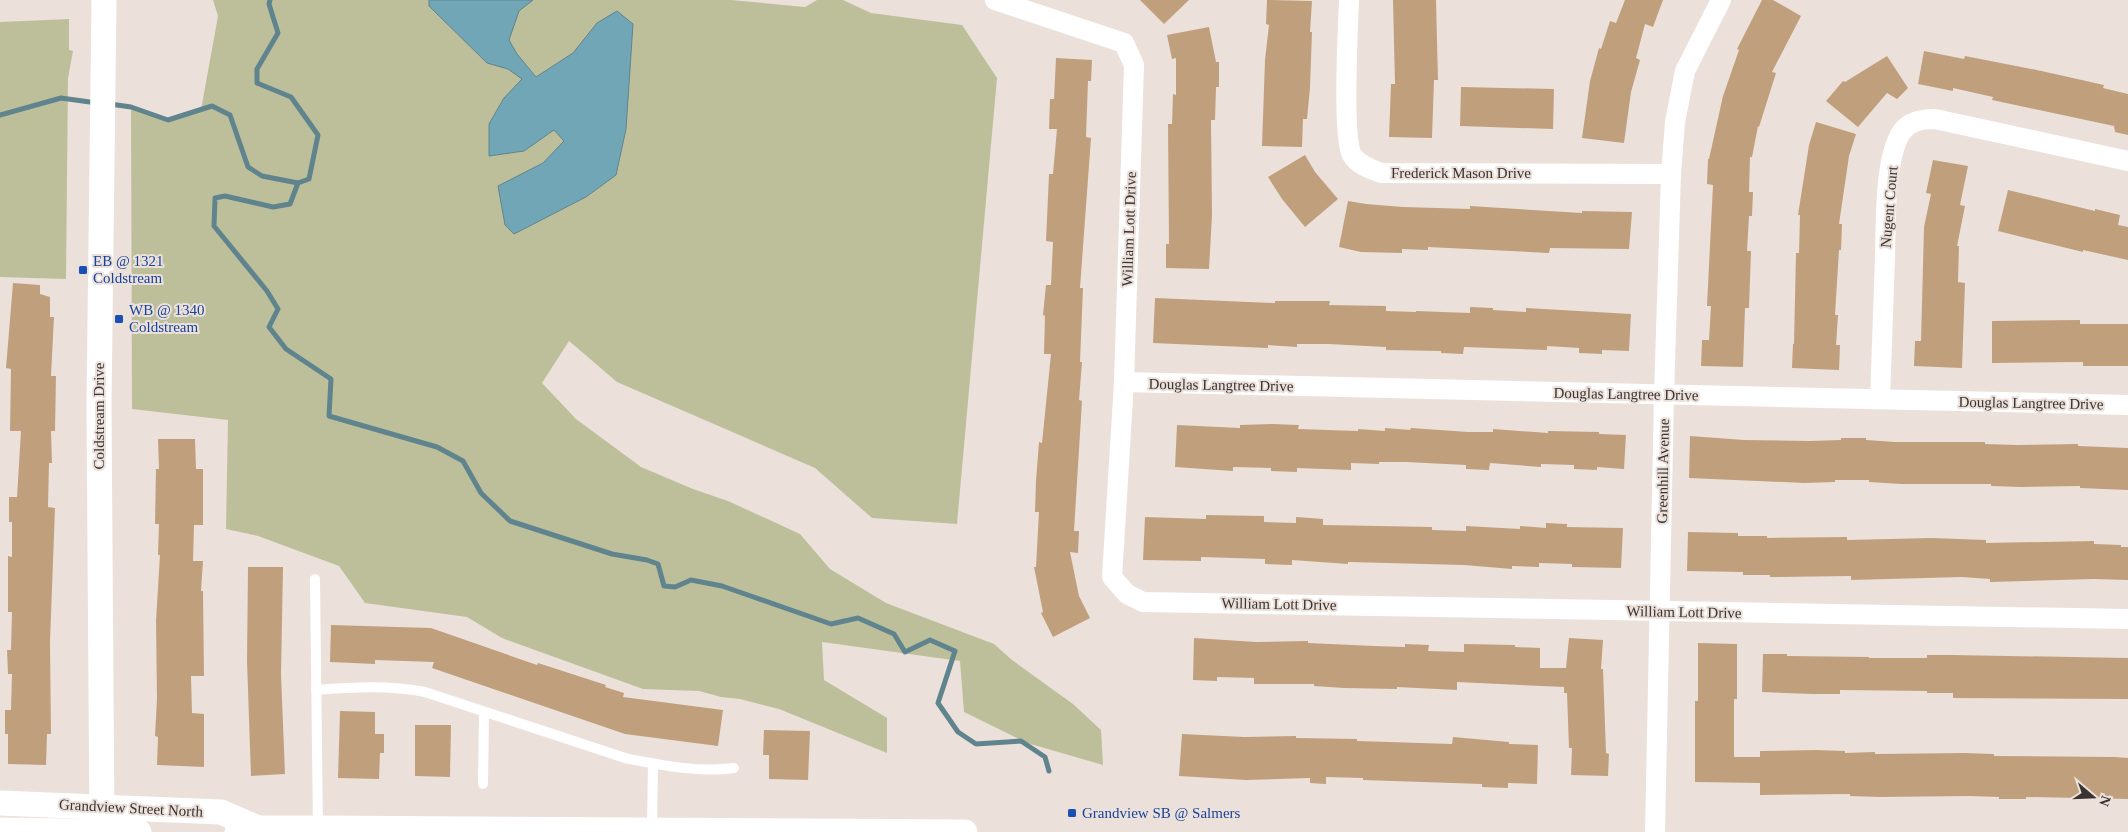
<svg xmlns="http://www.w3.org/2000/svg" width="2128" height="832" viewBox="0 0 2128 832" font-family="'Times New Roman',serif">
  <rect width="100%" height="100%" fill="#ece0db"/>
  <g fill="#bdbf9b">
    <polygon points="213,0 731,0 805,7 817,0 843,0 871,13 962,25 997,78 957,524 872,518 815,468 617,382 569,341 542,383 576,419 641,467 693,489 728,501 800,534 830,569 886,603 994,644 1012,660 1073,704 1101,730 1103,765 1027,743 964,712 960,661 822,642 824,680 887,718 887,753 779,709 740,699 721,697 699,691 643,689 502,638 467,617 365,603 339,566 258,536 226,529 228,420 132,409 131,107 168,120 201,110 218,16"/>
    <polygon points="69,19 69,50 73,51 68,78 66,279 0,277 0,22"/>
  </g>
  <polygon fill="#70a6b6" stroke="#60848e" points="429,0 533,0 519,11 509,40 517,54 536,77 573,53 597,23 617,11 633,24 626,129 616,175 586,197 514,234 505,225 498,186 543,163 564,141 554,130 524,151 489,156 489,124 504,98 522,79 508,69 487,63 429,6"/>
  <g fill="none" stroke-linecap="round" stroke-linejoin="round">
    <g stroke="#60848e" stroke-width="5">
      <polyline points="110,104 131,107 168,120 212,106 230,115 248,167 262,176 298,183 309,179 318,135 291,97 257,83 257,69 278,33 269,4 270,0"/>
      <polyline points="0,115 61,98 97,103"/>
      <polyline points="298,183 290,204 273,207 225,196 215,198 214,226 267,291 278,309 269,327 286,349 331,379 329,416 437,447 463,461 481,493 510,521 612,554 647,560 658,564 664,586 675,587 691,580 722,586 831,624 858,618 894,634 905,652 930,640 955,651 938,703 958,732 976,744 1021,741 1045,757 1049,771"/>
    </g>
  </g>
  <g fill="#c0a07c">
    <polygon points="1140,0 1189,0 1164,24"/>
    <polygon points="1267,0 1312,1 1310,32 1312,32 1310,88 1307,119 1303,119 1302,147 1262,146 1265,60 1269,25 1266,24"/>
    <polygon points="1393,0 1436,0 1438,80 1434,80 1432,138 1389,137 1391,84 1395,84"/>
    <polygon points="1625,0 1663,0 1653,27 1645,24 1636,58 1640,60 1631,92 1624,143 1582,138 1590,81 1599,48 1601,49 1610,21 1616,23"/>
    <polygon points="1762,0 1773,0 1801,16 1772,72 1776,73 1759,127 1758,126 1752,157 1750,157 1749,192 1753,192 1752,216 1749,216 1747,251 1751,251 1749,308 1745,308 1743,367 1701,366 1702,340 1709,340 1711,306 1707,306 1713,185 1707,184 1708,159 1709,159 1723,96 1739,50 1737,49"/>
    <polygon points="1209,27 1216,62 1219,62 1219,87 1216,87 1215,120 1211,120 1212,216 1209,269 1166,268 1166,244 1169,244 1168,124 1172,124 1173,94 1176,95 1176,58 1172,59 1167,35"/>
    <polygon points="1924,51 1964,59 1965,56 2037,70 2104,85 2103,88 2128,94 2128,135 2115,132 2114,126 1992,100 1993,97 1953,88 1953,91 1918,84"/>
    <polygon points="1887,56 1908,88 1897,99 1887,93 1858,127 1826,101 1843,81 1845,82"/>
    <polygon points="1056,58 1092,60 1091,81 1088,81 1086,137 1091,138 1080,288 1083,288 1080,362 1082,362 1079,400 1082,401 1074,531 1079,531 1078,553 1070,552 1079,596 1090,618 1053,637 1041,613 1043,612 1034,567 1036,567 1039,512 1035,512 1036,481 1039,442 1042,443 1051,354 1044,354 1045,316 1043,315 1046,285 1051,285 1053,242 1046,241 1049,174 1053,174 1057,129 1049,129 1050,99 1054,99"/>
    <polygon points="1461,87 1554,89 1553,129 1460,126"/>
    <polygon points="1816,122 1856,134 1849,156 1839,224 1842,224 1841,250 1839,250 1835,315 1838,315 1836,345 1840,345 1839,370 1792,368 1793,344 1794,344 1796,253 1799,253 1800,215 1798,215 1809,145"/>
    <polygon points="1305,155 1315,172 1338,199 1305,227 1282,199 1268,177"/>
    <polygon points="1933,160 1968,166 1960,205 1965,206 1957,246 1959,246 1958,282 1965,283 1962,368 1914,366 1915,341 1921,341 1924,227 1931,194 1926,193"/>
    <polygon points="2008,190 2095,211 2095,209 2120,215 2118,225 2128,227 2128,260 2083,250 2083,252 1998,231"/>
    <polygon points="1348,201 1366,204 1403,207 1470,209 1470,206 1582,213 1582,211 1632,212 1629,249 1550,248 1549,253 1428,247 1428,250 1402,249 1402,253 1361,252 1339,247"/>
    <polygon points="13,283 40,285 40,294 50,297 50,317 54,317 51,376 56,376 55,431 51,431 52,463 49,463 48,507 55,508 50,642 51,734 47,734 46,765 8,764 8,734 5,734 5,710 11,710 12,674 8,674 7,650 11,650 12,612 8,612 8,556 12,557 12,522 9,522 9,497 17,497 21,431 10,431 11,369 6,368"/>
    <polygon points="1155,298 1275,303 1275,301 1330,301 1329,305 1386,306 1386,311 1416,312 1416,311 1470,313 1470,307 1493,308 1493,310 1526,312 1526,308 1631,314 1629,351 1602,350 1602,354 1579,353 1579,348 1547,346 1547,350 1464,347 1463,354 1441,353 1441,351 1386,350 1386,347 1328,344 1297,344 1297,347 1268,345 1268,348 1153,343"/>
    <polygon points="2080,320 2080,324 2128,324 2128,366 2083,366 2083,362 1992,363 1992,321"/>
    <polygon points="1272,424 1299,425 1298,429 1358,431 1358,429 1385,431 1385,428 1410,430 1411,428 1468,432 1493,432 1493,429 1548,433 1548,431 1599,432 1599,434 1626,435 1624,469 1597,467 1597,470 1574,469 1574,465 1541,464 1541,467 1490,463 1489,470 1466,469 1466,465 1406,462 1379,462 1379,464 1351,463 1351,470 1297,468 1297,472 1271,471 1271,468 1233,467 1233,471 1175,467 1177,425 1240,428 1240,425"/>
    <polygon points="1690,436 1744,440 1810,441 1841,440 1841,438 1866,438 1866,440 1895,442 1985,442 1985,444 2017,445 2078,444 2078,446 2128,448 2128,490 2080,488 2080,486 2021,487 1991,486 1991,484 1901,484 1869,482 1869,480 1835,480 1835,482 1804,483 1689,478"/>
    <polygon points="158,439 195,439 196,469 203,469 203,525 194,525 193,561 203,561 201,591 203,591 204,676 191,676 192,713 204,714 204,767 157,765 158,737 155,736 157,699 156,621 160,555 158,555 159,524 155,524 156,469 159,469"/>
    <polygon points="1206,515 1264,516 1264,522 1296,523 1296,517 1323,519 1323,525 1432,527 1432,530 1466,531 1466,526 1520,529 1520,526 1546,528 1546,523 1567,524 1567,527 1623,528 1621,568 1572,567 1572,564 1539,563 1539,567 1512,566 1512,569 1464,565 1348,562 1348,564 1292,560 1292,565 1265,564 1265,559 1201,557 1201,561 1143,560 1145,517 1206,519"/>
    <polygon points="1688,532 1738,533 1738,536 1767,536 1767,538 1847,537 1847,540 1932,538 1986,540 1986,543 2094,541 2094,544 2121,545 2121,547 2128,547 2128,580 2094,579 1990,582 1990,579 1962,577 1851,580 1851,576 1770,577 1770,575 1743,575 1743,572 1687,571"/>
    <polygon points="248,567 283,567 281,674 285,774 251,776 247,661"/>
    <polygon points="331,625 431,628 537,665 538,663 606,685 605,687 624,693 623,697 723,710 718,746 625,734 432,668 434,662 375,660 375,664 330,662"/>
    <polygon points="1194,638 1256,642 1308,641 1308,643 1374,646 1405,647 1405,644 1429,645 1428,651 1464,652 1464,644 1515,645 1515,647 1540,648 1540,668 1566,668 1569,638 1603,640 1601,669 1603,669 1606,753 1609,754 1608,776 1571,775 1572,748 1569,748 1567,693 1564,693 1564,687 1457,682 1457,690 1397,687 1397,689 1344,688 1314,686 1314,684 1254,684 1254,678 1217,677 1217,681 1193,680"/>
    <polygon points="1698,643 1737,644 1737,699 1734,699 1734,757 1760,757 1760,751 1816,750 1845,751 1845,753 1875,752 1875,754 1964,753 1994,754 1994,756 2115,757 2128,758 2128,799 2026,797 2026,799 1999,799 1999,797 1969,796 1879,797 1850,796 1850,794 1760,795 1760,783 1695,782 1695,701 1698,701"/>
    <polygon points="1763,654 1787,654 1787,656 1869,657 1869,658 1927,658 1927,655 1953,655 2128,658 2128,699 1953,698 1953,693 1927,693 1927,691 1840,690 1840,694 1812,694 1762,692"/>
    <polygon points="340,711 375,712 375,734 384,734 384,753 380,753 379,779 338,778"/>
    <polygon points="415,725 451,725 450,777 415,776"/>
    <polygon points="764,730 810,731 808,780 769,779 769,755 763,755"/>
    <polygon points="1182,734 1244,737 1296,736 1296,738 1357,739 1357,741 1452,744 1453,737 1509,742 1509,744 1538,745 1537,784 1508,783 1508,788 1482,787 1482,784 1363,780 1363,778 1326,777 1326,784 1310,783 1310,778 1246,780 1179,776"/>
  </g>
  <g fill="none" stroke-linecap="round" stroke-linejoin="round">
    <g stroke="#fff" stroke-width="10">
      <polyline points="315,579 318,828"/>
      <path d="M 316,690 C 352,687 390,685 425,692 L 625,758 C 660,765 699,773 734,768"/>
      <polyline points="483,784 484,712"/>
      <polyline points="652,829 653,764"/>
    </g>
    <g stroke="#fff" stroke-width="20">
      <polyline points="995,0 1124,43 1134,65 1124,382 1112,577 1127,594 1143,602 2128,619"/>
      <path d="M 1349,0 C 1348,28 1342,136 1352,155 C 1358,165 1371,169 1381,173 L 1671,174"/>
      <polyline points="1124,382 2128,405"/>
      <path d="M 1880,399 C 1882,352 1883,305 1885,257 C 1886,225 1884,160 1901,133 C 1909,121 1922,119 1935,119 L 2128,161"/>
      <polyline points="1655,832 1664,395 1671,174 1675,122 1685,71 1721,0"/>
    </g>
    <g stroke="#fff" stroke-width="25">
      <polyline points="0,803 221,812 258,828"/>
      <polyline points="0,830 139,832"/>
      <polyline points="102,832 99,405 104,0"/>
      <polyline points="237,832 258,828 318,828 965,832"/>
    </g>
  </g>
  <g fill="#1a4fb4" stroke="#ece0db" stroke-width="2">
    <rect x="78" y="265" width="10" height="10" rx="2.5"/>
    <rect x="114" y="314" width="10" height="10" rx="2.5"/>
    <rect x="1067" y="808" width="10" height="10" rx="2.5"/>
  </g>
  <g text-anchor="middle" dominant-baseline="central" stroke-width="4" stroke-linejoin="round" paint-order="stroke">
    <g font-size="15" fill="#393432" stroke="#ece0db">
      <text x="1461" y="173">Frederick Mason Drive</text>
      <text transform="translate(1889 207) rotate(-85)">Nugent Court</text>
      <text transform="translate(1129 229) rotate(-88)">William Lott Drive</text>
      <text transform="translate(1221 385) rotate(1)">Douglas Langtree Drive</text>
      <text transform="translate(1626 394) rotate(1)">Douglas Langtree Drive</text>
      <text transform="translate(2031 403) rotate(1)">Douglas Langtree Drive</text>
      <text transform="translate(99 416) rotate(-90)">Coldstream Drive</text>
      <text transform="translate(1663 471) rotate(-89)">Greenhill Avenue</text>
      <text transform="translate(1279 604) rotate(1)">William Lott Drive</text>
      <text transform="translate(1684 612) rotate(1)">William Lott Drive</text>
      <text transform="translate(131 808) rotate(3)">Grandview Street North</text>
    </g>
    <g font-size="15" fill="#164399" stroke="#ece0db" text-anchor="start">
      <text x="93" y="261">EB @ 1321<tspan x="93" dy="17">Coldstream</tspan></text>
      <text x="129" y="310">WB @ 1340<tspan x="129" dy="17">Coldstream</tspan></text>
      <text x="1082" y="813">Grandview SB @ Salmers</text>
    </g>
  </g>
  <g transform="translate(2093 797) rotate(109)" stroke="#ece0db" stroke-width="4" paint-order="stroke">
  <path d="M0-4L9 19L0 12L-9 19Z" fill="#393432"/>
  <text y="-8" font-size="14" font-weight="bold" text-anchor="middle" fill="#393432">N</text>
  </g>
</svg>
